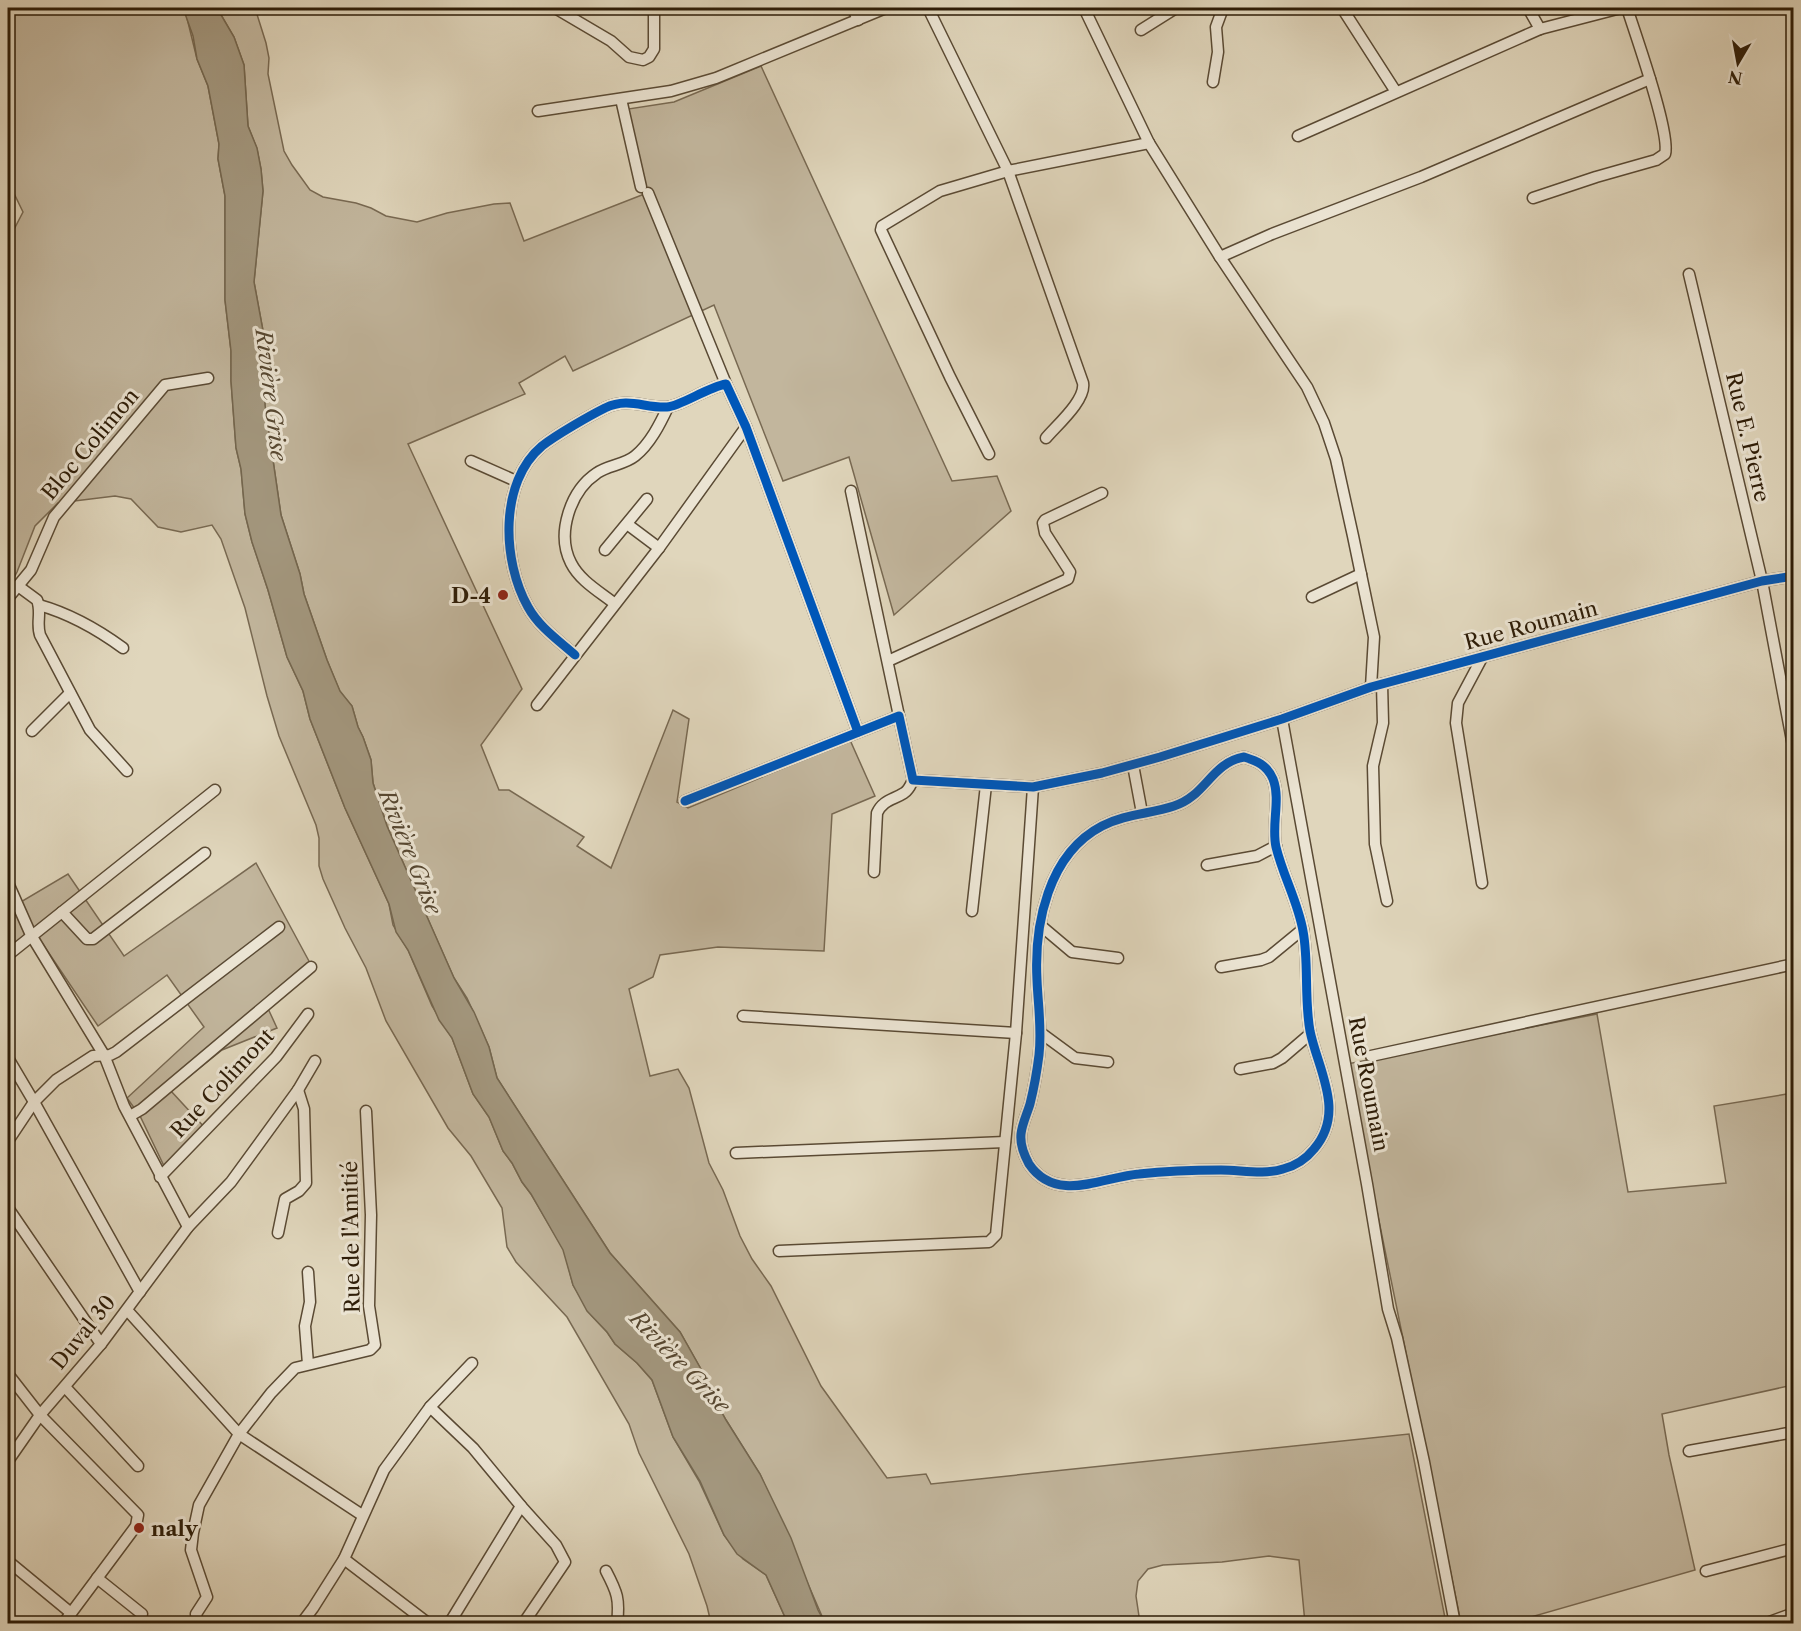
<svg xmlns="http://www.w3.org/2000/svg" width="1801" height="1631" viewBox="0 0 1801 1631" font-family="'Libre Caslon Text',serif">
  <rect width="100%" height="100%" fill="#e0d6bc"/>
  <filter id="stains"><feTurbulence type="fractalNoise" baseFrequency=".00333" numOctaves="4"/><feColorMatrix values="0 0 0 0 .2 0 0 0 0 .09 0 0 0 0 .02 0 0 0 .5 -.17"/></filter>
  <radialGradient id="worn" r=".72"><stop offset=".6" stop-color="#630" stop-opacity="0"/><stop offset="1" stop-color="#630" stop-opacity=".3"/></radialGradient>
  <g fill="#c2b69d" stroke="#786952" stroke-width="1.5">
    <polygon points="8,8 183,8 186,14 197,59 208,86 219,144 218,159 225,196 225,300 231,351 231,381 236,448 241,469 245,514 252,542 268,590 287,657 303,691 310,719 345,808 389,904 393,925 408,950 432,1006 452,1038 473,1094 489,1117 503,1151 512,1163 522,1182 531,1194 564,1250 573,1285 592,1316 607,1332 615,1344 637,1363 652,1380 673,1437 699,1481 724,1535 743,1559 766,1575 785,1617 790,1623 711,1623 707,1606 689,1554 639,1453 629,1424 567,1317 516,1262 507,1247 502,1208 471,1156 448,1128 386,1021 366,968 345,928 323,879 319,866 319,838 316,825 279,736 267,696 245,608 221,539 212,525 181,532 158,527 131,499 115,496 58,503 35,526 17,572 8,589 8,241 23,212 8,181"/>
    <polygon points="217,8 255,8 266,43 269,58 268,74 284,151 292,165 310,190 323,197 356,203 371,208 386,216 417,222 447,213 494,204 510,203 524,241 647,193 628,109 674,102 761,66 952,481 997,476 1011,511 894,615 849,457 783,481 714,305 573,371 565,356 519,383 525,394 408,444 522,689 481,745 499,790 509,790 584,837 577,846 611,868 673,710 689,719 677,802 688,808 850,740 875,796 832,814 824,951 718,947 660,955 653,977 629,989 650,1076 678,1069 689,1088 709,1163 723,1190 740,1236 752,1259 771,1286 821,1386 887,1478 926,1474 931,1484 1409,1434 1446,1623 1305,1623 1299,1560 1269,1556 1222,1562 1163,1565 1148,1569 1138,1581 1136,1596 1140,1623 825,1623 760,1474 726,1420 711,1393 706,1378 680,1332 610,1253 497,1078 489,1047 467,998 454,978 435,935 387,826 373,783 371,760 363,737 358,727 352,706 340,692 327,660 304,594 300,574 281,515 265,405 264,336 254,282 263,191 261,169 257,149 248,126 244,65 234,37"/>
    <polygon points="256,863 310,963 265,1002 277,1028 222,1050 171,1091 206,1129 165,1168 140,1116 127,1098 204,1027 167,975 98,1026 34,931 8,959 8,919 14,915 19,903 68,874 124,956"/>
    <polygon points="1597,1014 1628,1192 1726,1183 1714,1106 1793,1093 1793,1385 1662,1414 1669,1455 1695,1570 1510,1623 1461,1623 1347,1064"/>
  </g>
  <polygon fill="#a3977e" stroke="#74664e" stroke-width="1.5" points="183,8 217,8 234,37 244,65 248,126 257,148 261,169 263,191 254,282 264,336 265,405 281,515 300,574 304,594 327,660 340,691 352,706 358,727 363,737 371,760 373,783 387,826 454,978 474,1012 489,1047 497,1078 610,1253 680,1332 706,1378 711,1393 726,1420 760,1474 791,1538 818,1610 825,1623 790,1623 785,1617 766,1575 737,1554 724,1535 700,1481 673,1437 652,1380 637,1363 615,1344 607,1332 587,1311 573,1285 563,1250 531,1194 522,1182 512,1163 503,1151 489,1117 473,1094 452,1038 439,1020 408,950 396,932 389,904 345,808 310,719 303,691 287,657 268,590 252,542 245,514 241,469 236,448 231,381 231,351 225,300 225,196 218,159 219,144 208,86 197,59 193,36"/>
  <g fill="none" stroke-linecap="round" stroke-linejoin="round">
    <defs>
      <g id="minor">
        <polyline points="555,8 611,41 629,57 643,60 649,57 654,49 654,8"/>
        <polyline points="853,8 858,20"/>
        <path d="M 928,8 L 1008,171 L 1083,383 C 1086,400 1057,425 1046,438"/>
        <polyline points="1084,8 1149,143 1220,257 1307,387 1324,423 1336,459 1353,536 1374,637 1371,687"/>
        <polyline points="1342,8 1396,92"/>
        <polyline points="1528,8 1540,29"/>
        <polyline points="1141,30 1176,8"/>
        <polyline points="1213,82 1218,52 1216,27 1223,8"/>
        <polyline points="621,99 641,187"/>
        <polyline points="538,111 671,91 716,78 886,8"/>
        <polyline points="1298,136 1540,29 1621,8"/>
        <polyline points="648,193 726,384"/>
        <path d="M 1533,198 L 1596,177 L 1656,160 L 1665,154 C 1671,134 1635,33 1627,8"/>
        <polyline points="1220,257 1272,234 1421,177 1650,79"/>
        <polyline points="1689,274 1762,581 1794,751"/>
        <polyline points="989,454 950,377 881,230 882,226 940,191 1008,171 1149,143"/>
        <polyline points="471,461 516,481"/>
        <polyline points="851,491 899,716"/>
        <polyline points="627,524 659,548"/>
        <polyline points="605,550 647,499"/>
        <path d="M 18,586 L 37,600 C 42,612 36,623 40,635 L 90,730 L 127,771"/>
        <polyline points="1312,597 1361,574"/>
        <polyline points="8,598 31,570 54,517 165,385 208,378"/>
        <path d="M 615,604 C 600,592 580,581 571,563 C 556,534 570,491 597,473 C 608,465 624,465 635,456 C 650,444 660,424 668,407"/>
        <path d="M 39,605 C 71,614 97,629 123,648"/>
        <path d="M 575,655 C 558,640 539,627 528,607 C 502,561 499,482 542,446 C 556,435 589,416 605,408 C 629,397 643,408 667,407 C 681,406 708,387 726,384 L 746,427 L 858,732"/>
        <polyline points="888,661 1068,579 1070,572 1045,533 1043,523 1045,520 1102,493"/>
        <polyline points="1382,684 1383,723 1373,766 1375,844 1387,901"/>
        <polyline points="537,705 659,548 746,427"/>
        <polyline points="1282,719 1367,1184 1388,1309 1397,1338 1424,1462 1455,1624"/>
        <polyline points="32,731 70,693"/>
        <path d="M 1244,757 C 1257,761 1267,765 1273,779 C 1281,800 1271,825 1276,847 C 1283,876 1298,902 1303,931 C 1309,963 1304,998 1310,1031 C 1318,1070 1346,1112 1314,1149 C 1306,1159 1295,1166 1283,1169 C 1264,1175 1241,1170 1221,1170 C 1193,1170 1166,1171 1139,1174 C 1103,1177 1056,1204 1029,1164 C 1024,1155 1020,1144 1021,1134 C 1022,1124 1027,1114 1030,1104 C 1034,1088 1037,1071 1039,1055 C 1042,1029 1038,1005 1037,980 C 1034,925 1048,854 1102,826 C 1125,814 1150,814 1174,806 C 1206,796 1211,763 1244,757 Z"/>
        <polyline points="1133,765 1142,813"/>
        <polyline points="685,801 899,716 913,780 1033,787 1102,773 1160,757 1282,719 1371,687 1762,581 1794,576"/>
        <polyline points="1207,865 1257,856 1276,846"/>
        <path d="M 874,872 L 877,813 C 883,800 893,800 904,793 C 909,790 911,784 913,780"/>
        <polyline points="8,883 31,935 104,1055 124,1106 188,1227"/>
        <polyline points="1482,883 1456,723 1458,703 1483,656"/>
        <polyline points="972,911 986,785"/>
        <polyline points="62,912 87,939 93,939 205,853"/>
        <polyline points="1040,925 1072,952 1118,958"/>
        <polyline points="8,955 215,790"/>
        <polyline points="1221,967 1261,960 1269,957 1303,929"/>
        <polyline points="743,1016 1016,1033"/>
        <polyline points="1041,1033 1075,1058 1108,1062"/>
        <polyline points="1371,1056 1794,964"/>
        <polyline points="8,1058 34,1102 140,1292"/>
        <polyline points="1240,1069 1273,1063 1282,1058 1310,1034"/>
        <polyline points="130,1116 142,1109 311,967"/>
        <polyline points="8,1141 34,1102 56,1080 93,1056 110,1055 116,1052 279,927"/>
        <polyline points="736,1153 1005,1142"/>
        <polyline points="160,1177 276,1057 308,1014"/>
        <polyline points="8,1208 101,1344"/>
        <polyline points="278,1233 285,1199 299,1191 306,1183 304,1109 298,1090"/>
        <polyline points="779,1251 989,1242 996,1235 1016,1033 1033,787"/>
        <polyline points="127,1310 239,1434 362,1515"/>
        <polyline points="308,1364 305,1326 310,1302 308,1272"/>
        <polyline points="8,1374 40,1415 138,1515 136,1526 63,1624"/>
        <polyline points="65,1387 138,1466"/>
        <polyline points="430,1407 472,1363"/>
        <polyline points="1689,1451 1794,1432"/>
        <polyline points="8,1461 40,1415 101,1344 188,1227 231,1182 298,1090 315,1061"/>
        <polyline points="521,1506 556,1545 565,1562 523,1624"/>
        <polyline points="344,1559 429,1624"/>
        <polyline points="8,1561 71,1613"/>
        <path d="M 606,1571 C 617,1592 620,1599 617,1624"/>
        <polyline points="1706,1571 1794,1548"/>
        <polyline points="97,1578 142,1614"/>
        <polyline points="198,1624 196,1614 207,1597 191,1550 193,1533 199,1505 239,1434 271,1393 295,1368 370,1350 375,1345 369,1306 371,1215 366,1111"/>
        <polyline points="301,1624 313,1608 344,1559 384,1470 430,1407 473,1448 521,1506 449,1624"/>
        <polyline points="1764,1624 1794,1613"/>
      </g>
    </defs>
    <use href="#minor" stroke="#5a4a34" stroke-width="13"/>
    <use href="#minor" stroke="#ebe4d3" stroke-width="10"/>
    <defs>
      <g id="cycleway">
        <path d="M 575,655 C 558,640 539,627 528,607 C 502,561 499,482 542,446 C 556,435 589,416 605,408 C 629,397 643,408 667,407 C 681,406 708,387 726,384 L 746,427 L 858,732"/>
        <path d="M 1244,757 C 1257,761 1267,765 1273,779 C 1281,800 1271,825 1276,847 C 1283,876 1298,902 1303,931 C 1309,963 1304,998 1310,1031 C 1318,1070 1346,1112 1314,1149 C 1306,1159 1295,1166 1283,1169 C 1264,1175 1241,1170 1221,1170 C 1193,1170 1166,1171 1139,1174 C 1103,1177 1056,1204 1029,1164 C 1024,1155 1020,1144 1021,1134 C 1022,1124 1027,1114 1030,1104 C 1034,1088 1037,1071 1039,1055 C 1042,1029 1038,1005 1037,980 C 1034,925 1048,854 1102,826 C 1125,814 1150,814 1174,806 C 1206,796 1211,763 1244,757 Z"/>
        <polyline points="685,801 899,716 913,780 1033,787 1102,773 1160,757 1282,719 1371,687 1762,581 1794,576"/>
      </g>
    </defs>
    <use href="#cycleway" stroke="#ebe4d3" stroke-width="13"/>
    <use href="#cycleway" stroke="#0057b8" stroke-width="9"/>
  </g>
  <g fill="#8f2418" stroke="#ebe4d3" stroke-width="2">
    <circle cx="503" cy="595" r="6"/>
    <circle cx="139" cy="1528" r="6"/>
  </g>
  <g text-anchor="middle" dominant-baseline="central" stroke-width="6" stroke-linejoin="round" paint-order="stroke">
    <g font-size="21" fill="#2d1c07" stroke="#ebe4d3">
      <text transform="translate(1748 437) rotate(77)">Rue E. Pierre</text>
      <text transform="translate(90 444) rotate(-50)">Bloc Colimon</text>
      <text transform="translate(1531 625) rotate(-15)">Rue Roumain</text>
      <text transform="translate(222 1083) rotate(-47)">Rue Colimont</text>
      <text transform="translate(1369 1084) rotate(79)">Rue Roumain</text>
      <text transform="translate(351 1237) rotate(-91)">Rue de l'Amitié</text>
      <text transform="translate(83 1332) rotate(-51)">Duval 30</text>
    </g>
    <g font-size="21" font-weight="bold" fill="#2d1c07" stroke="#ebe4d3" text-anchor="end">
      <text x="491" y="595">D-4</text>
      <text x="151" y="1528" text-anchor="start">naly</text>
    </g>
    <g font-size="22" font-style="italic" fill="#564731" stroke="#ebe4d3">
      <text transform="translate(271 395) rotate(83)">Rivière Grise</text>
      <text transform="translate(410 852) rotate(68)">Rivière Grise</text>
      <text transform="translate(680 1362) rotate(46)">Rivière Grise</text>
    </g>
  </g>
  <rect width="1801" height="1631" fill="none" stroke="#e0d6bc" stroke-width="30"/>
  <rect x="9" y="9" width="1783" height="1613" fill="none" stroke="#2d1c07" stroke-width="3"/>
  <rect x="15" y="15" width="1771" height="1601" fill="none" stroke="#2d1c07" stroke-width="1.5"/>
  <g transform="translate(1738 63) rotate(190)" stroke="#ebe4d3" stroke-width="4.5" paint-order="stroke">
  <path d="M0-4.5L10 22L0 15L-10 22Z" fill="#2d1c07"/>
  <text y="-9" font-size="16" font-weight="bold" text-anchor="middle" fill="#2d1c07">N</text>
  </g>
  <rect width="100%" height="100%" filter="url(#stains)"/>
  <rect width="100%" height="100%" fill="url(#worn)"/>
</svg>
